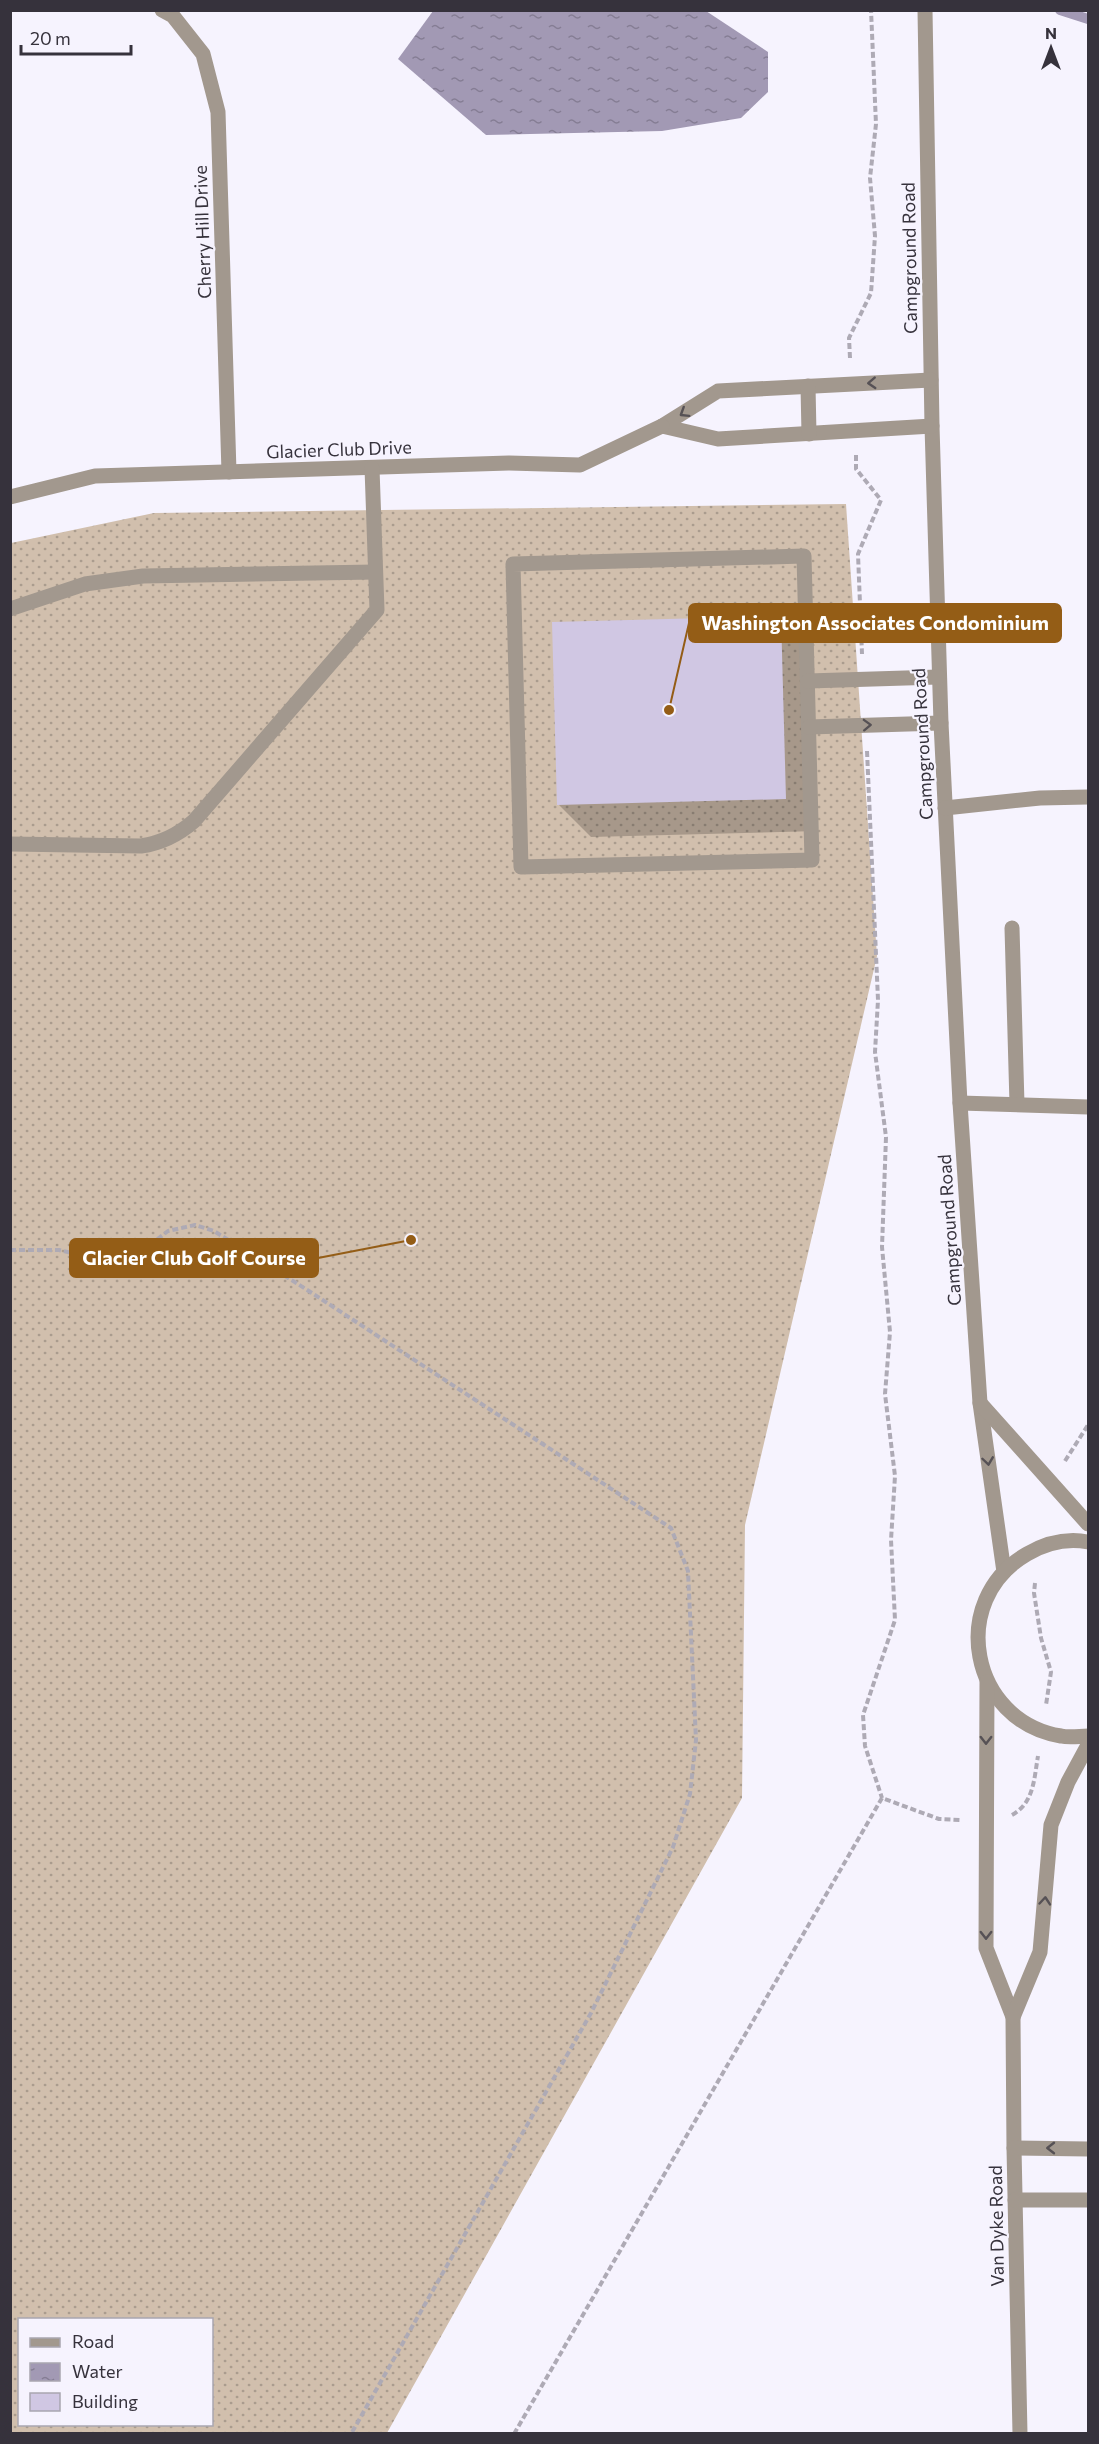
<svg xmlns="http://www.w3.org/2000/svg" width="1099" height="2444" viewBox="0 0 1099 2444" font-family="Commissioner,sans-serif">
  <defs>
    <pattern id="grass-dots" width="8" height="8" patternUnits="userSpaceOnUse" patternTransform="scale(1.5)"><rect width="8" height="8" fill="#d1bfad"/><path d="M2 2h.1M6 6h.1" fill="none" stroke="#aa9c8e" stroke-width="1.8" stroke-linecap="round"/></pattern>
    <pattern id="water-ripples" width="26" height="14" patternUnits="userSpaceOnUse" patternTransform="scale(1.5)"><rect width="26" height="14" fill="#a299b4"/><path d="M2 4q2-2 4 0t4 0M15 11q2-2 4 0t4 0" fill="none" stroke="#857d94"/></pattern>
  </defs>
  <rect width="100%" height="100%" fill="#f6f3fe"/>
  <path fill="url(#grass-dots)" fill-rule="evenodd" d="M 846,504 L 877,956 L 745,1525 L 742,1798 L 387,2433 L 11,2433 L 11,543 L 154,513 ZM 20,2320 L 212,2320 L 212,2424 L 20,2424 Z"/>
  <polygon fill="url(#water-ripples)" points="433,11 706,11 768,52 768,92 741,118 662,131 486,135 398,59"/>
  <polygon fill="#0003" points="780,617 813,650 818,831 591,837 558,804"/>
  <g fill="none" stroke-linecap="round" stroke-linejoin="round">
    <polyline stroke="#a299b4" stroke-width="10" points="1060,10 1088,19"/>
  </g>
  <polygon fill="#d0c7e3" points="781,616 786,799 557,805 552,622"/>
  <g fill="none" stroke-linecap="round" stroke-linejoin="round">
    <g stroke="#aeaab5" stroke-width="4" stroke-dasharray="6 3" stroke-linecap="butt">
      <polyline points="850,358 849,338 871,293 875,236 870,178 876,124 871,10"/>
      <polyline points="856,455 856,469 881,500 858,554 862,654"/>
      <polyline points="867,751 878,1000 875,1052 886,1137 882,1247 890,1332 885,1394 895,1476 891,1540 895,1620 863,1715 865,1746 882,1798"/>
      <polyline points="10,1250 59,1250 102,1260 146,1248 168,1231 195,1225 214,1231 312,1293 671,1528 688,1571 696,1740 690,1794 673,1847 591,2013 351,2434"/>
      <polyline points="1065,1461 1088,1425"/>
      <polyline points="1035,1583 1034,1593 1041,1638 1051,1672 1046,1705"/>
      <path d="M 1012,1815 C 1034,1803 1034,1779 1038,1756"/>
      <polyline points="514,2434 882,1798 939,1819 961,1820"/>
    </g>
    <g stroke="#a2988e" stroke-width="15">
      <polyline points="162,10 173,16 203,54 218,112 229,472"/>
      <polyline points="925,10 932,426 941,723 960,1103 980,1403 1004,1572"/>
      <polyline points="931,380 718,391 662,426 718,439 932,426"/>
      <polyline points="808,386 809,434"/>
      <polyline points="10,497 95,476 509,463 580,465 662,426"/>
      <polygon points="804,556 812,860 521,867 513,564"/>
      <polyline points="10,609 85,584 143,576 375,572"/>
      <polyline points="808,681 938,677"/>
      <polyline points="809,727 941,723"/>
      <polyline points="945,808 1040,798 1088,797"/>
      <path d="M 10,844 L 141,846 C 162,843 178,835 194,821 L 377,610 L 372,468"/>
      <polyline points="1012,928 1017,1104"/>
      <polyline points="960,1103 1088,1107"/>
      <polyline points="980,1403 1088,1524"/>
      <path d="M 1088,1542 C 1067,1538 1046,1543 1027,1554 C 947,1600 970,1721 1061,1736 C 1070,1738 1080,1736 1088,1736"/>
      <polyline points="987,1682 986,1948 1013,2017 1014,2148 1020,2434"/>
      <polyline points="1013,2017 1040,1952 1051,1825 1068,1782 1088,1745"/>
      <polyline points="1014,2148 1088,2149"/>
      <polyline points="1015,2200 1088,2200"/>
    </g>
  </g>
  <defs><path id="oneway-chevron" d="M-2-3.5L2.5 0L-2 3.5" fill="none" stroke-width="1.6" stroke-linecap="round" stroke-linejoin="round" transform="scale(1.5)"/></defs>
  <g stroke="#565155">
    <use href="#oneway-chevron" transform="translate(872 383) rotate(177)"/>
    <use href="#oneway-chevron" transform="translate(684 413) rotate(148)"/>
    <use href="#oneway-chevron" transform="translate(867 725) rotate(-2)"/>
    <use href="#oneway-chevron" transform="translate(988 1461) rotate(82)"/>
    <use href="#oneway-chevron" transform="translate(986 1740) rotate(90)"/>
    <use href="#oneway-chevron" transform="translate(1045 1901) rotate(-85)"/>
    <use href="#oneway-chevron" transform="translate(986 1935) rotate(90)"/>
    <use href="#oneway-chevron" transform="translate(1051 2148) rotate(-180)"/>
  </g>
  <g text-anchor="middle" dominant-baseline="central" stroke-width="4.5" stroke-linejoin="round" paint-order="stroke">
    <g font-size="18" fill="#36323c" stroke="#f6f3fe">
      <text transform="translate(202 232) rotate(-92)">Cherry Hill Drive</text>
      <text transform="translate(909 258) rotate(-91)">Campground Road</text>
      <text transform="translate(339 449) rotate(-2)">Glacier Club Drive</text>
      <text transform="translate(922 744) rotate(-93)">Campground Road</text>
      <text transform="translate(949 1230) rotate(-94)">Campground Road</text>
      <text transform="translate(996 2226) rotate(-91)">Van Dyke Road</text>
    </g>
  </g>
  <path fill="none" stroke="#945d16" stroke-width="2" d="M669 710L689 623M411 1240L318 1258"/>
  <g fill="#945d16" stroke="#f6f3fe" stroke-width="2">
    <circle cx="669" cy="710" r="6"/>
    <circle cx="411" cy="1240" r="6"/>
  </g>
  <g fill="#945d16" stroke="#945d16" stroke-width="2">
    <rect x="689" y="604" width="372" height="38" rx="6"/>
    <rect x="70" y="1239" width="248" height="38" rx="6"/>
  </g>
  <g font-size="20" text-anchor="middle" font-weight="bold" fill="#fff">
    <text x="875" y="630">Washington Associates Condominium</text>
    <text x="194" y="1265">Glacier Club Golf Course</text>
  </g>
  <rect width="1099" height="2444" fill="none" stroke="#36323c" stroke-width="24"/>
  <rect x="18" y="2318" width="195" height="108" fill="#f6f3fe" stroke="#a9a6b0" stroke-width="1.5"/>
  <rect x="30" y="2338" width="30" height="9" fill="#a2988e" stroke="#a9a6b0" stroke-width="1.5"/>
  <text x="72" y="2348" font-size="18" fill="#36323c">Road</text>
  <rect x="30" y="2363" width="30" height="18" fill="url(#water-ripples)" stroke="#a9a6b0" stroke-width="1.5"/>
  <text x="72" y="2378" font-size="18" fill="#36323c">Water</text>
  <rect x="30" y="2393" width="30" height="18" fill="#d0c7e3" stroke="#a9a6b0" stroke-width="1.5"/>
  <text x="72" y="2408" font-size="18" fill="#36323c">Building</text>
  <g transform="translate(1051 48)" stroke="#f6f3fe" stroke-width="4.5" paint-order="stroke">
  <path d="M0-4.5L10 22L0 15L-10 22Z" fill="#36323c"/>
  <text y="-9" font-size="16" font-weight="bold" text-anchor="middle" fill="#36323c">N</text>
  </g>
  <path d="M21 45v9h110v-9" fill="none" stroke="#36323c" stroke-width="3"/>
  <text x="30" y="45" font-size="18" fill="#36323c" stroke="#f6f3fe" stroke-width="4.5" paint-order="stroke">20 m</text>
</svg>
